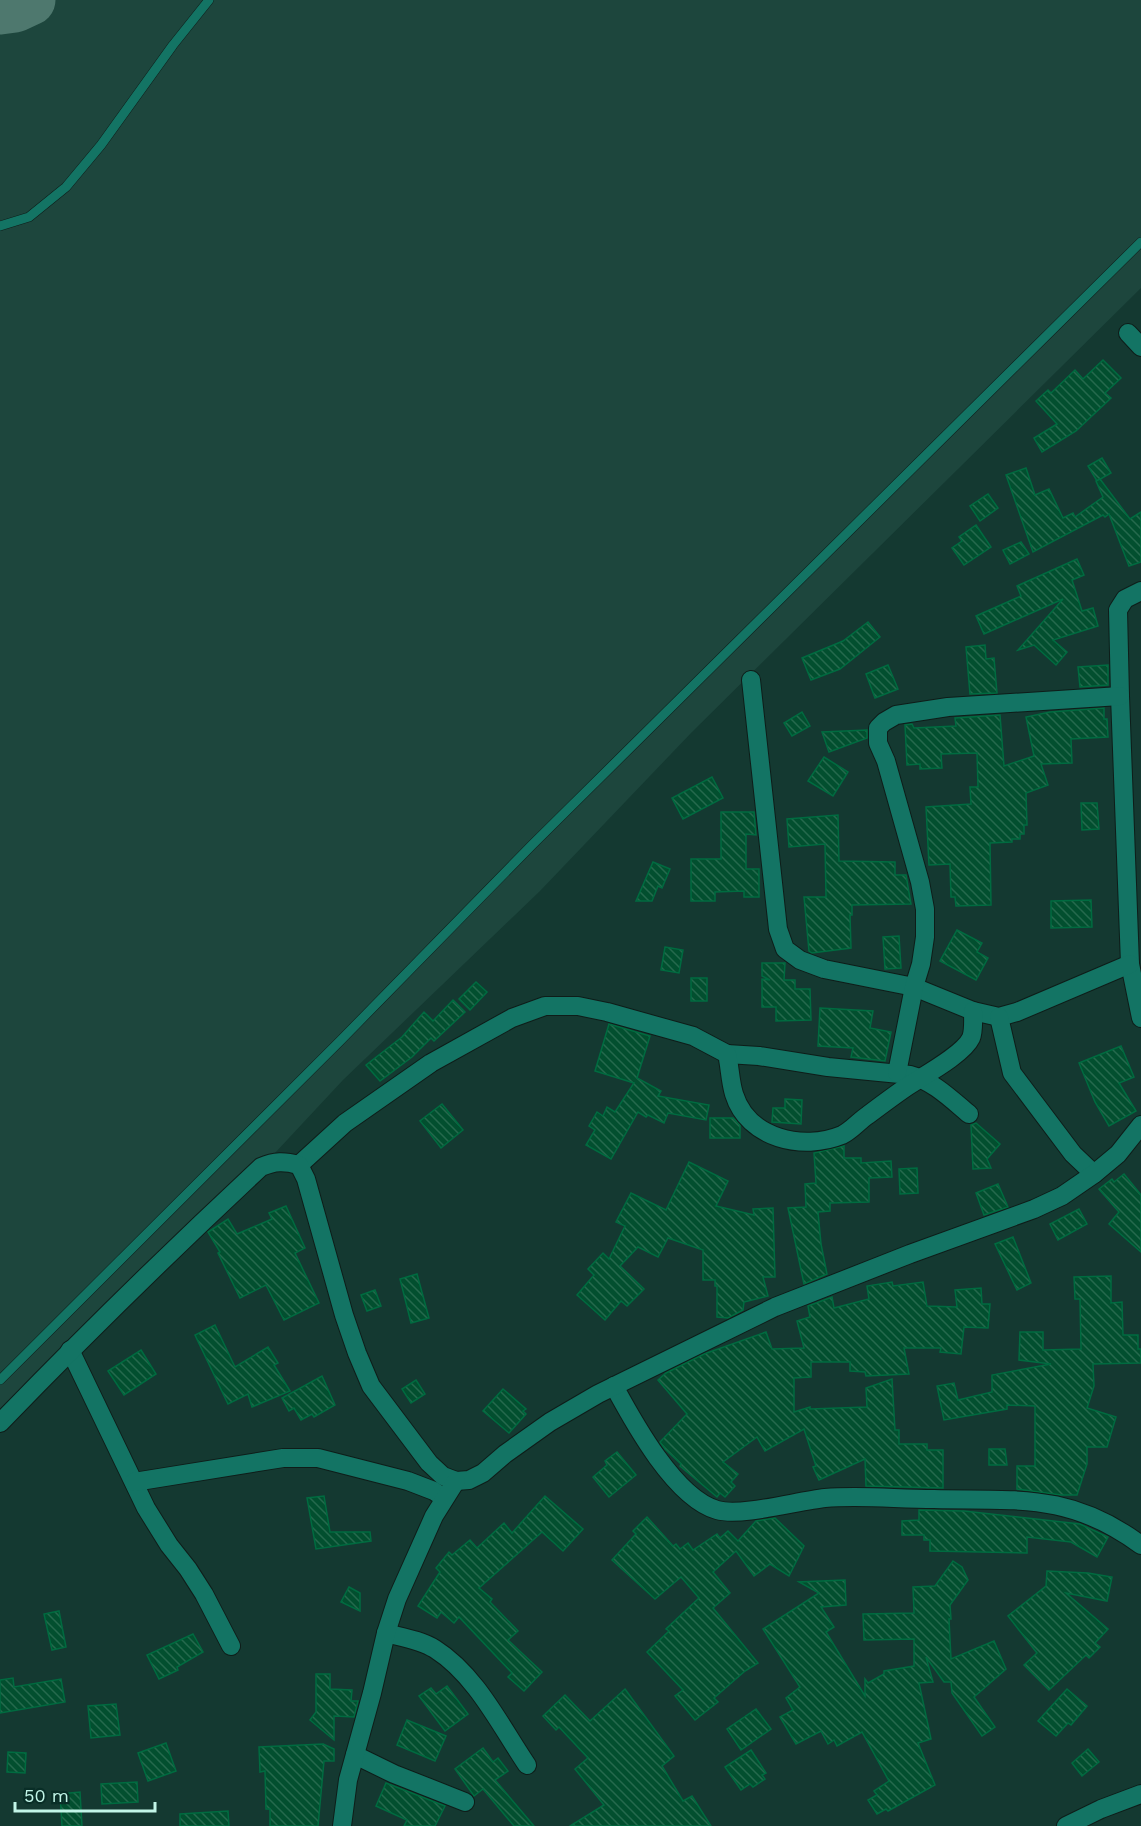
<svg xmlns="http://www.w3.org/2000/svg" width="1141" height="1826" viewBox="0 0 1141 1826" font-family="'Work Sans',sans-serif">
  <defs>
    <pattern id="building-back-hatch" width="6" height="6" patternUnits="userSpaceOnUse" patternTransform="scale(1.5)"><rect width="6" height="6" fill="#024f2f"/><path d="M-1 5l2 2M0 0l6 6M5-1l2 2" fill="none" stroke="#25694d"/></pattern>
  </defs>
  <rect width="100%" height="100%" fill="#143931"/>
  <polygon fill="#1d463d" points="0,0 1141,0 1141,288 692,732 540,891 343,1080 222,1210 0,1431"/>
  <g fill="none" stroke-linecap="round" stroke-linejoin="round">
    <polyline stroke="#4e786e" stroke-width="51" points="0,9 15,7 30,0"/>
  </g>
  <g fill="url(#building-back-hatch)" stroke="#006b40" stroke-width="1.5">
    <polygon points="1103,360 1121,378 1105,393 1111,398 1076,431 1042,452 1034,438 1057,424 1036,401 1048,390 1051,393 1075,370 1083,379"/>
    <polygon points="1102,458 1111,473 1097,481 1088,466"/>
    <polygon points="1026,468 1035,495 1049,489 1063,518 1073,513 1075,517 1103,497 1096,481 1100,479 1130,519 1141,512 1141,562 1129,566 1109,514 1105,517 1103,515 1033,552 1006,475"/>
    <polygon points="988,494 998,508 980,521 970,506"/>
    <polygon points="976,525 991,547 964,565 952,548 962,541 959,537"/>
    <polygon points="1021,542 1029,554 1010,564 1003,550"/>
    <polygon points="1077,559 1084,575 1072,580 1082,611 1093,608 1098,626 1053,640 1067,652 1056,665 1034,645 1018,650 1063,599 984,634 976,616 1021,596 1017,586"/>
    <polygon points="868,622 880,637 840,669 811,680 802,658 843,641"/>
    <polygon points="985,645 986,659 994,658 997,693 970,694 966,647"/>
    <polygon points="888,665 898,689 875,698 866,674"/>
    <polygon points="1108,665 1108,685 1080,687 1078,667"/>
    <polygon points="1104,708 1104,719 1107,719 1108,737 1071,739 1072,763 1041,764 1048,785 1026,793 1027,825 1024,825 1024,834 1020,834 1020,839 1012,839 1012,842 990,843 991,905 956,906 955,897 951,897 950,864 929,865 926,807 971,804 970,787 978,787 977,753 941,754 942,768 920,769 920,764 907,765 905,725 912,724 914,728 956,726 955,718 1000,715 1004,766 1034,756 1026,717 1050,712"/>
    <polygon points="802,712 810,726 792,736 784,723"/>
    <polygon points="867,730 867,738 829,752 822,732"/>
    <polygon points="824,757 848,772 833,796 808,781"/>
    <polygon points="712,777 723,798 683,819 672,798"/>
    <polygon points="1081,803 1097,803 1099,829 1082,830"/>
    <polygon points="721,812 754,812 756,835 746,834 746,869 759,869 759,897 744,897 744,891 715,892 715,901 691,901 691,859 721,859"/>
    <polygon points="838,815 839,861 895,862 895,875 906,875 911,904 852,905 852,915 850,915 851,948 812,953 809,951 804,897 826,897 825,844 789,847 787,819"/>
    <polygon points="653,862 670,869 662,888 658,886 652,901 636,901"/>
    <polygon points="1091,900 1092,927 1051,928 1051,901"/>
    <polygon points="957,930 982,943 977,952 988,958 976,980 940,961"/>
    <polygon points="899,936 901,968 885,969 883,937"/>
    <polygon points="665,947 683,950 679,973 661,970"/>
    <polygon points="762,963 785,963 784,980 795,980 795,989 810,989 811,1020 776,1021 776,1007 762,1007 762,979 770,980 762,976"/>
    <rect x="691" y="978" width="16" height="23"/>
    <polygon points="476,982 487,992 470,1010 459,999"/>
    <polygon points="453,1000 465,1012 434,1041 431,1038 412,1057 380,1081 366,1065 402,1037 424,1012 433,1021"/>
    <polygon points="820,1008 873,1011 870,1028 891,1032 885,1061 851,1057 853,1048 818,1046"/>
    <polygon points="609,1024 650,1036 637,1078 661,1091 658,1096 709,1105 706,1120 668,1113 664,1123 648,1115 646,1117 638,1112 611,1159 586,1145 595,1130 589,1126 597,1112 603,1116 607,1107 615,1112 634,1083 595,1071"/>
    <polygon points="1121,1046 1134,1077 1119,1083 1136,1111 1109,1126 1095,1102 1079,1063"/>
    <polygon points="785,1099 802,1100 801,1124 772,1122 773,1108 785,1108"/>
    <polygon points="442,1104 463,1130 441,1148 420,1121"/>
    <polygon points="710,1118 733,1118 740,1125 740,1138 710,1138"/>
    <polygon points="976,1123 1000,1144 987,1159 991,1168 973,1169 971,1125"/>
    <polygon points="844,1146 844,1158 861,1158 861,1163 891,1161 892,1177 869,1178 869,1202 830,1203 830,1211 818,1212 821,1244 827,1274 804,1284 788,1208 806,1207 805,1184 816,1183 814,1153"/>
    <polygon points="689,1162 728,1181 716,1206 754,1215 753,1209 773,1208 775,1277 763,1277 768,1296 744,1302 743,1310 728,1318 717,1317 717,1286 715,1286 715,1280 703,1280 703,1250 668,1238 658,1257 638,1247 620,1266 644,1289 627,1306 621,1301 605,1320 577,1295 594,1275 588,1269 603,1253 609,1259 625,1226 616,1222 631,1193 666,1210"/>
    <polygon points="917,1168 918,1193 900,1194 899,1169"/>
    <polygon points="1124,1174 1141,1195 1141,1252 1109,1224 1119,1212 1099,1189 1112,1179 1114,1182"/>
    <polygon points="998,1184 1008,1207 984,1215 976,1193"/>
    <polygon points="286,1206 305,1248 295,1253 319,1303 284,1320 266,1285 240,1298 218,1253 220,1252 208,1232 228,1219 237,1234 272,1219 269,1213"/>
    <polygon points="1079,1209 1087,1224 1058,1240 1050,1224"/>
    <polygon points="1013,1237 1031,1283 1017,1290 995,1244"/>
    <polygon points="417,1274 429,1318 411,1323 400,1279"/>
    <polygon points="1111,1276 1111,1303 1122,1302 1123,1335 1138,1335 1138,1349 1141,1349 1141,1363 1093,1364 1094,1386 1087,1408 1116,1417 1107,1447 1087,1447 1087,1464 1077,1495 1061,1495 1017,1489 1017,1466 1035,1466 1035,1406 1007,1405 1007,1409 944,1420 937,1386 954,1383 958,1400 992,1392 992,1375 1051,1364 1019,1360 1020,1332 1043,1332 1043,1350 1081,1349 1080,1299 1075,1299 1074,1277"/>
    <polygon points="892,1282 893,1286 923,1282 927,1306 957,1307 955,1290 981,1288 982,1304 990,1304 988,1328 964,1327 961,1354 940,1352 941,1348 904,1348 909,1374 866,1376 865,1372 850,1371 850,1362 811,1362 811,1377 794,1378 794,1412 810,1407 810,1409 867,1407 866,1388 892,1379 895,1430 899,1430 899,1444 927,1444 927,1450 943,1450 943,1488 866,1486 865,1459 819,1480 813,1467 816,1466 804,1429 765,1451 757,1437 723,1462 738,1474 731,1482 735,1486 725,1497 720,1493 717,1497 680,1466 681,1464 665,1449 660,1442 687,1414 658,1380 666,1373 704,1354 766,1332 772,1349 804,1348 797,1321 810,1317 808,1306 832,1297 834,1308 869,1299 867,1286"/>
    <polygon points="375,1290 381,1306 367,1311 361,1295"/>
    <polygon points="215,1325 235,1367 268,1347 278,1363 274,1365 290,1391 252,1407 248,1394 228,1404 195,1335"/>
    <polygon points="141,1350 156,1374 124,1395 108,1371"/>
    <polygon points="322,1376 335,1405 314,1417 312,1414 301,1420 294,1408 289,1411 282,1398"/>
    <polygon points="416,1380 425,1394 411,1403 402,1389"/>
    <polygon points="503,1389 526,1409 523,1411 526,1414 509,1433 483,1411"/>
    <polygon points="989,1449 1005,1449 1007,1465 989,1465"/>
    <polygon points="617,1452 636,1475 609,1497 593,1477 607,1465 605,1461"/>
    <polygon points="324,1496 330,1532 370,1532 371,1541 316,1549 307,1498"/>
    <polygon points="545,1496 583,1529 563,1551 542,1532 479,1588 492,1599 490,1602 518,1631 508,1640 542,1672 524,1691 508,1677 512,1673 459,1617 454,1623 441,1612 437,1618 418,1606 440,1572 436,1568 449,1552 452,1555 470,1540 477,1548 504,1523 512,1533"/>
    <polygon points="919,1510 964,1511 1080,1524 1108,1537 1097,1557 1071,1542 1027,1537 1027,1553 930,1551 930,1540 924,1540 924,1535 902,1535 902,1521 919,1520"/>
    <polygon points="647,1517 673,1546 676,1544 680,1549 688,1543 693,1550 717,1534 720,1538 728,1531 738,1541 756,1521 775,1518 804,1546 789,1576 770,1564 754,1576 736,1551 713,1572 730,1593 713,1608 758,1663 745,1671 714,1698 718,1702 695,1720 675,1696 683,1690 647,1652 669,1631 666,1629 699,1598 681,1577 655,1599 612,1560 636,1534 633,1531"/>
    <polygon points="953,1561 962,1567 968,1580 950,1605 951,1619 949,1619 951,1659 994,1641 1006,1669 974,1697 995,1727 982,1736 952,1693 951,1682 944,1682 926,1657 933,1682 919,1683 931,1739 918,1743 935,1785 888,1811 886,1809 877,1814 868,1800 877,1795 874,1791 889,1781 862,1732 837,1746 834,1740 828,1744 821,1731 796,1744 780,1717 793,1710 786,1698 800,1687 763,1629 819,1593 799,1582 845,1580 846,1605 821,1607 834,1627 826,1632 865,1696 865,1679 868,1683 884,1674 884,1671 914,1666 914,1639 864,1640 863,1614 914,1613 913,1587 935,1586"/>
    <polygon points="1047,1571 1088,1573 1112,1577 1107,1601 1066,1593 1108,1629 1095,1643 1100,1647 1089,1658 1086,1655 1049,1690 1024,1665 1037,1653 1008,1616 1046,1586"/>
    <polygon points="349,1587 360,1593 360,1611 341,1602"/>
    <polygon points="59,1611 66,1647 52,1650 44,1614"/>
    <polygon points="193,1634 203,1652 177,1667 178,1670 159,1679 147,1655"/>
    <polygon points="316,1674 330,1674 330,1689 352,1690 351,1701 358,1701 354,1717 334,1716 334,1740 310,1720 316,1712"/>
    <polygon points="13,1678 14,1687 61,1679 65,1702 0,1713 0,1680"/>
    <polygon points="447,1686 468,1714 445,1731 419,1696 431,1688 436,1694"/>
    <polygon points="625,1689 674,1756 662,1766 683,1801 692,1796 711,1826 570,1826 604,1805 575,1769 588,1758 559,1727 556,1730 543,1716 565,1695 590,1721"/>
    <polygon points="1067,1689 1087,1706 1071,1725 1068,1723 1056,1736 1038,1721"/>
    <polygon points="116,1704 120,1735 91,1738 88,1706"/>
    <polygon points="756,1709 771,1729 741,1750 727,1729"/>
    <polygon points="407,1720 446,1736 435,1761 397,1745"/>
    <polygon points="166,1743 176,1771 148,1781 138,1753"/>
    <polygon points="323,1744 334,1749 334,1761 324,1761 318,1826 270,1826 270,1809 266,1809 265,1771 260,1772 259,1747"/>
    <polygon points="483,1748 493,1762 498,1758 508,1771 495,1780 534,1826 514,1826 483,1789 474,1796 455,1769"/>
    <polygon points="1088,1749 1099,1762 1082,1776 1072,1763"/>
    <polygon points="751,1750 766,1773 762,1775 765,1779 753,1787 750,1784 741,1790 725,1767"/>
    <polygon points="8,1752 26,1753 25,1773 7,1772"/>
    <polygon points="137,1782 138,1802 102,1804 101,1784"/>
    <polygon points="386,1783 445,1806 435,1826 404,1826 407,1820 376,1806"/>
    <polygon points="80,1792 82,1826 62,1826 60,1794"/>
    <polygon points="228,1811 229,1826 180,1826 180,1814"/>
  </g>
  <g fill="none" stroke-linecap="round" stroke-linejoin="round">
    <defs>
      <g id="lane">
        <polyline points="0,226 29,217 66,187 101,145 173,45 209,0"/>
        <polyline points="0,1380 341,1040 532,845 1141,242"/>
      </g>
      <g id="street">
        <polyline points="1128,333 1141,347"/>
        <polyline points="1141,591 1125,599 1118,610 1120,696 1130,964 1141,1018"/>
        <polyline points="751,680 778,929 785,949 800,960 824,969 914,987 973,1011 999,1017 1017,1012 1130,964"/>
        <polyline points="999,1017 1012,1073 1073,1154 1094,1174"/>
        <path d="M 727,1054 L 759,1056 L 828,1067 L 910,1075 C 933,1081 951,1099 969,1114"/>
        <polyline points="897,1073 914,987 921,964 925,937 925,909 920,882 886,761 878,743 878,728 884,722 896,715 948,707 1120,696"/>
        <path d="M 299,1165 L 345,1123 L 431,1063 L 512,1018 L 545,1006 L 578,1006 L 607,1012 L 693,1036 L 727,1054 C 730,1067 730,1081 734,1094 C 748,1139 803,1151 842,1135 C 851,1131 859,1121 868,1115 C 880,1106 892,1097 905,1088 C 921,1077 963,1055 971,1038 C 974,1031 973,1019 973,1011"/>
        <polyline points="70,1350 146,1508 169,1545 188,1569 204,1594 231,1646"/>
        <path d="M 614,1386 C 634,1423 675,1498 717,1510 C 741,1517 797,1501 825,1498 C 861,1495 897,1499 934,1499 C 1017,1501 1069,1492 1141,1545"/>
        <path d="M 0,1423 C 85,1335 172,1250 261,1167 C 275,1161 284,1161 299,1165 L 306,1179 L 344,1315 L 357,1353 L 371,1386 L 429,1463 L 443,1476 L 456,1481 L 469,1480 L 483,1473 L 505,1454 L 550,1422 L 598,1394 L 775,1307 L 910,1254 L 1034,1209 L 1062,1196 L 1094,1174 L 1118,1154 L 1141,1125"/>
        <polyline points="134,1482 283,1458 318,1458 408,1481 434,1491 444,1498"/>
        <path d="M 386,1633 C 401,1637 421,1640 435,1649 C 476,1675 500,1725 527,1765"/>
        <polyline points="355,1755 394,1774 465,1802"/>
        <polyline points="342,1826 348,1780 372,1693 386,1633 397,1599 434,1516 456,1481"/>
        <polyline points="1066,1826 1101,1809 1141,1794"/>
      </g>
    </defs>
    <use href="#lane" stroke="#0e1d19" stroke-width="10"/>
    <use href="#street" stroke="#0e1d19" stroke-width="20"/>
    <use href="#lane" stroke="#137464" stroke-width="9"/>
    <use href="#street" stroke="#137464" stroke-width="18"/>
  </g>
  <path d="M15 1802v9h140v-9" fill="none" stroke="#c2f5e8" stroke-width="3"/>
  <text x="24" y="1802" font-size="18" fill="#c2f5e8" stroke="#092e27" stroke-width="4.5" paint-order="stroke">50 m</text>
</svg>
